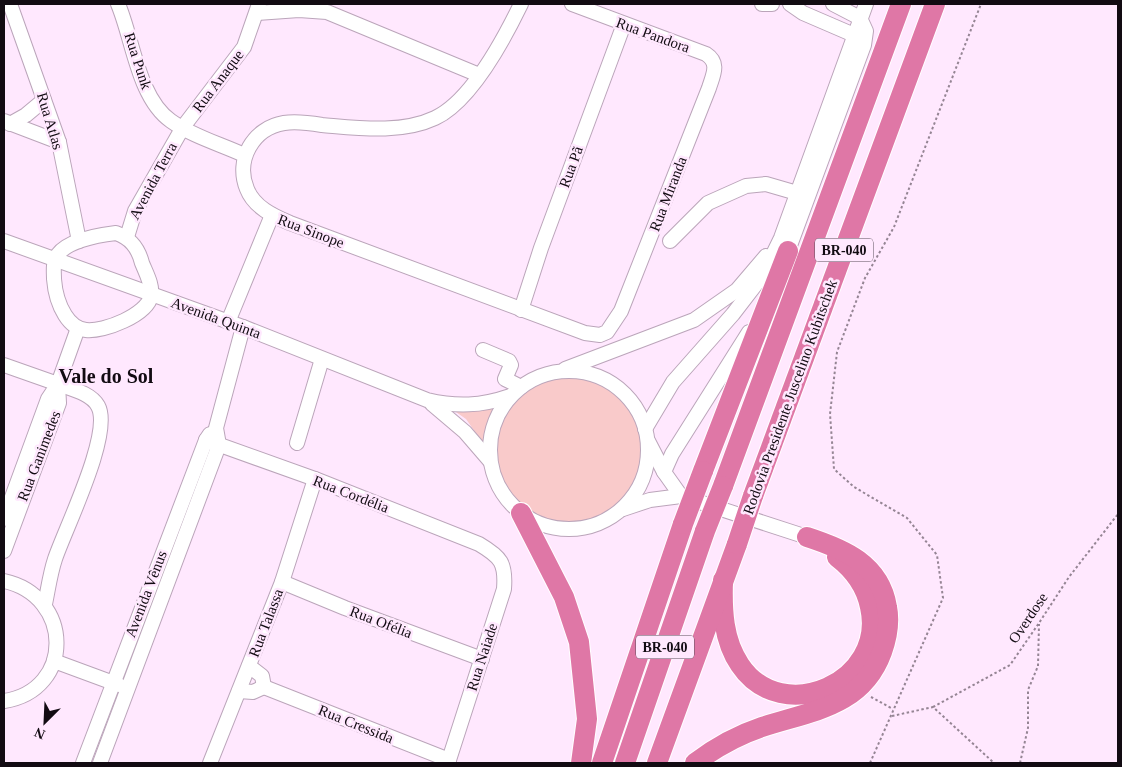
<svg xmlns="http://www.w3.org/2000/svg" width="1122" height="767" viewBox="0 0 1122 767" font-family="'Times New Roman',serif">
  <rect width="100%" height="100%" fill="#ffe8fe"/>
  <g fill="#f9caca">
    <circle cx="570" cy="451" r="74"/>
    <polygon points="501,403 485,431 485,446 466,419 453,410 483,410"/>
  </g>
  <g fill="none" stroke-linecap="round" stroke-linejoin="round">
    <defs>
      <g id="minor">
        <polyline points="10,4 59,142 79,241"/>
        <path d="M 118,4 C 133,39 138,98 171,121 C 192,136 220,144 244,155"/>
        <path d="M 521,4 C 504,39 471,101 435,118 C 401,134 358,128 322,125 C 310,123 296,121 284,123 C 253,128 235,160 247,189 C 254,207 273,216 290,223 L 585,333 L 600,335 L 607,332 L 621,311 L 709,88 C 713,75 720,63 706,54 L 572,4"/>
        <polyline points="762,4 772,4"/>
        <polyline points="790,4 803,13 861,38"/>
        <polyline points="833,4 860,18"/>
        <polyline points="257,13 299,10 327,12 479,75"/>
        <polyline points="4,121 59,142"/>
        <polyline points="10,124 26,115 44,100"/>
        <path d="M 116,233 C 130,238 138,247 142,263 C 146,273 153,285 151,296 C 147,315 104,332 86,330 C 77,329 70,323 65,315 C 58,304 55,292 54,279 C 54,273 53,266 55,260 C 61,241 99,235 116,233 Z"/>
        <polyline points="127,237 135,211 183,127 244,47 259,4"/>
        <path d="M 4,241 L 243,327 L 427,400 C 457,407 481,406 510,396"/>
        <polyline points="670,241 708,203 746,186 766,184 797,193"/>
        <polyline points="785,259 864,45 866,31 860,18"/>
        <polyline points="521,310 541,248 624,24"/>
        <polyline points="228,322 272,215"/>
        <polyline points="483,350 509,361 511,365 505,379 521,387"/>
        <polyline points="4,365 58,384 78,328"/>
        <polyline points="565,369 694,320 737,290 766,256"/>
        <circle cx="569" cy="450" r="79"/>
        <polyline points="432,404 465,432 490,461"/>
        <polyline points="645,429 673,382 733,314 763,275 781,238 866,4"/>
        <path d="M 206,440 L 315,479 L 479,544 C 501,557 506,563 504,589 L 448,763"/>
        <polyline points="648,441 664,472 681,496"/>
        <polyline points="297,443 322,359"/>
        <polyline points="664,472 672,454 749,332"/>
        <polyline points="623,509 650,500 681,496 807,537"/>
        <polyline points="4,519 48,399 58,384"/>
        <polyline points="4,551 59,403 58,384"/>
        <path d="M 4,581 C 73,596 75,690 4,701"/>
        <polyline points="282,582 345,608 482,659"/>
        <path d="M 45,604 C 48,590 50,574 55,559 C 65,529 113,433 98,406 C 91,393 71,389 58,384"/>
        <polyline points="54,661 119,685"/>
        <polyline points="249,666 262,676 264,687"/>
        <polyline points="264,687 449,760"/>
        <polyline points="239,691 253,692 264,687"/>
        <polyline points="83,763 206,440 210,434"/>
        <polyline points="100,763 219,445 216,428 243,327"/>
        <polyline points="210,763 282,582 315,479"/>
      </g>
      <g id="highway">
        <polyline points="703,471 788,251"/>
        <polyline points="723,486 901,4"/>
        <polyline points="753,496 935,4"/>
        <polyline points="521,513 564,597 579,642 587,719 581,763"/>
        <path d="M 723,580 C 722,610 723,640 740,665 C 782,728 887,682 870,607 C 866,587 854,570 837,557"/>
        <polyline points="602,763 683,524"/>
        <polyline points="625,763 705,531"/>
        <polyline points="657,763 737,544"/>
        <path d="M 695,763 C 716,747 738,735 762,727 C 811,711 862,707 882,652 C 887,638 890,622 887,607 C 880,564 844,549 807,537"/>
      </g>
    </defs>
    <use href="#minor" stroke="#bba5ba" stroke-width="16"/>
    <use href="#highway" stroke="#fff" stroke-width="22"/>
    <g stroke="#958594" stroke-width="2" stroke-dasharray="2.5 2.5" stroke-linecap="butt">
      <polyline points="871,697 893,709"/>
      <polyline points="933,707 1010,665 1039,623 1069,577 1118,514"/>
      <polyline points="892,716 933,707 994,763"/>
      <polyline points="870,763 943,598 937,555 907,518 854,487 834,469 830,414 837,352 865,278 894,227 981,4"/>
      <polyline points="1020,763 1028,728 1028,690 1038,666 1039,624"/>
    </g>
    <use href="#minor" stroke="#fff" stroke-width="14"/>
    <use href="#highway" stroke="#df77a6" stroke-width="20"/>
    <defs>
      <g id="highway-bridge">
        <polyline points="683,524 703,471"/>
        <polyline points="705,531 723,486"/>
        <polyline points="737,544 753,496"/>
      </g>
    </defs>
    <use href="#highway-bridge" stroke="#fff" stroke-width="22" stroke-linecap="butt"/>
    <use href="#highway-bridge" stroke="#df77a6" stroke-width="20"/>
  </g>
  <g text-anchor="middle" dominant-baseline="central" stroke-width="5" stroke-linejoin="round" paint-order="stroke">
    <g fill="#ffe8fe" stroke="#594d59" stroke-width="1">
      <rect x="815" y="238.5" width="58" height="23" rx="4"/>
      <rect x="636" y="635.5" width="58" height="23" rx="4"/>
    </g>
    <g font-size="14" font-weight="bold" fill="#120b12">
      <text x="844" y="250">BR-040</text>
      <text x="665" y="647">BR-040</text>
    </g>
    <g font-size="15" fill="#120b12" stroke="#ffe8fe">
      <text transform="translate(653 35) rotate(20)">Rua Pandora</text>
      <text transform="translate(138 61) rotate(72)">Rua Punk</text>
      <text transform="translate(218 81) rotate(-53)">Rua Anaque</text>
      <text transform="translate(50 121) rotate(73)">Rua Atlas</text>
      <text transform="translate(571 167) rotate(-70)">Rua Pã</text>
      <text transform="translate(153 181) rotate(-62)">Avenida Terra</text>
      <text transform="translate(668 194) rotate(-69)">Rua Miranda</text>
      <text transform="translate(311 231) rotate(21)">Rua Sinope</text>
      <text transform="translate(216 318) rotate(20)">Avenida Quinta</text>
      <text transform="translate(790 397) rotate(-70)">Rodovia Presidente Juscelino Kubitschek</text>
      <text transform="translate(39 456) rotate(-69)">Rua Ganimedes</text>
      <text transform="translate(351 494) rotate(21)">Rua Cordélia</text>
      <text transform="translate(146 594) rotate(-69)">Avenida Vênus</text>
      <text transform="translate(1028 618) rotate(-56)">Overdose</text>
      <text transform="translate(381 622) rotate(21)">Rua Ofélia</text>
      <text transform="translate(266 623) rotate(-69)">Rua Talassa</text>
      <text transform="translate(482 657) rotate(-72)">Rua Naiade</text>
      <text transform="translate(356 724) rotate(22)">Rua Cressida</text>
    </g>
    <g font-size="20" font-weight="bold" fill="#120b12" stroke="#ffe8fe">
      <text x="106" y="376">Vale do Sol</text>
    </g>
  </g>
  <rect width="1122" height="767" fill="none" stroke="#120b12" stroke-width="10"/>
  <g transform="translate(45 722) rotate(204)" stroke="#ffe8fe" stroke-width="4" paint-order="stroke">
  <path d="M0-4L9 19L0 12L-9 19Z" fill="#120b12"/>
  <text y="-8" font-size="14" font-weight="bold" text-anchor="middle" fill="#120b12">N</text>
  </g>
</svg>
